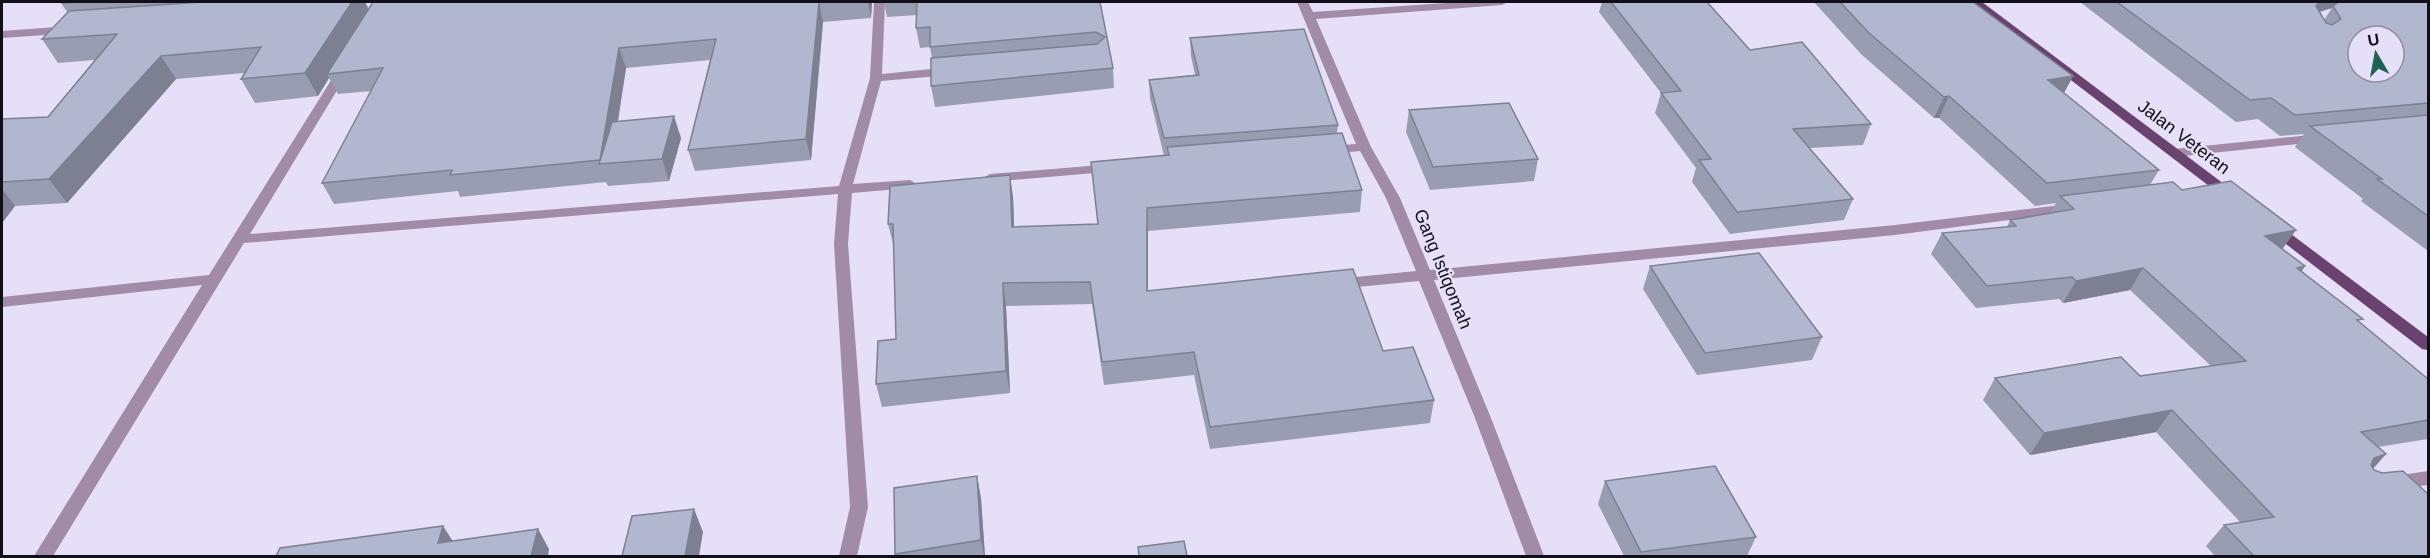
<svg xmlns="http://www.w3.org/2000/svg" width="2430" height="558" viewBox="0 0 2430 558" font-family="Arial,sans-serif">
  <rect width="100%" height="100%" fill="#e6dff8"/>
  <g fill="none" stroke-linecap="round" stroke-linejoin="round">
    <g fill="#a28ba6" fill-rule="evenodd">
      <polygon points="874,2 885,2 882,74 951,67 957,71 951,75 881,81 853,184 910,180 917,184 910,188 852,193 848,244 868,507 857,556 839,556 850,507 834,244 838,194 244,243 53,556 34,556 202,285 2,307 2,297 209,275 340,66 344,65 350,69 250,234 839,186 870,78"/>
      <polygon points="1297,2 1308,2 1313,12 1461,2 1508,2 1502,5 1316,19 1371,147 1400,198 1430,270 1895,225 2070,204 2077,208 2070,212 1895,235 1434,280 1491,418 1544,556 1526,556 1475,418 1419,281 1336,289 1328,284 1336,279 1416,271 1386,198 1360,151 1328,154 1321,150 1328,146 1356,144"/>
      <polygon points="70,26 76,30 74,33 2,38 2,31"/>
      <polygon points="2321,134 2328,138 2326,141 2174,157 2167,153 2174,149"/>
      <polygon points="1113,164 1118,165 1120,168 1118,171 990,182 983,178 990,174"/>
      <polygon points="2428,471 2428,485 2393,489 2387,487 2384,482 2387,477"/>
    </g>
    <g fill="#6a4270" fill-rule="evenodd">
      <polygon points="1969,2 1982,2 2236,193 2238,196 2236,199 2226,199"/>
      <polygon points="2274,223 2279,225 2428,337 2428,350 2422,349 2269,231 2267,228 2269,225"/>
    </g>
  </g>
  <g fill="#989db2" fill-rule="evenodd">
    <polygon points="63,2 365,2 369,9 373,2 872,2 871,18 823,22 811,160 695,171 688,150 710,60 626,68 618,122 681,138 669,181 608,186 606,182 460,197 458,191 334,204 322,183 371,91 338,94 329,78 318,96 255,103 241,79 244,73 176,79 67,203 15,206 2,223 2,119 48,117 95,60 58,63 42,39 68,13 61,3"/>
    <polygon points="884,2 1100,2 1113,68 1114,88 935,107 931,86 932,58 930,47 920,48 916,28 917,15 887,17"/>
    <polygon points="1602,2 1707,2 1750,50 1871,124 1863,145 1809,148 1853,199 1844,220 1730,234 1692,182 1696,168 1655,113 1661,93 1599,12"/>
    <polygon points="1814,2 1973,2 2073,76 2064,93 2159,170 2150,185 2182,190 2282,249 2305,266 2302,271 2360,323 2428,379 2428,439 2378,447 2386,454 2373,469 2428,556 2215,556 2206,546 2224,525 2240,522 2156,432 2030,455 1983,400 1995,378 2140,376 2211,366 2130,290 2063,303 2059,299 1976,308 1931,254 1942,233 2007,227 2010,220 2050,213 2056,203 2035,206 1939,118 1934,118 1861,54"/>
    <path d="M 2080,2 L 2428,2 L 2428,251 L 2361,201 L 2363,199 L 2295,147 L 2304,134 L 2280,136 L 2258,119 L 2236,122 ZM 2332,8 L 2324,20 L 2319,12 Z"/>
    <polygon points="1190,38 1338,125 1337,133 1362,190 1360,212 1148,231 1148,291 1383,351 1434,400 1430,423 1210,449 1194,375 1104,385 1092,304 1006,306 1010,393 882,407 876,384 896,339 894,247 888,224 1013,197 1014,227 1098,224 1091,162 1164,156 1150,98 1149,80 1195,75 1191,56"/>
    <polygon points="1409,110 1538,159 1534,181 1430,190 1406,132"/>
    <polygon points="1650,266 1822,337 1812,360 1697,375 1643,289"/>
    <polygon points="977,476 981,499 985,556 895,556 895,554"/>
    <polygon points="1605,481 1756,537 1747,556 1624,556 1598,504"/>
  </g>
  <g fill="#7c8091">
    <polygon points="352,2 365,2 370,13 327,74 329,78 318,96 305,73"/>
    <polygon points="819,2 823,22 811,160 806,139"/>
    <polygon points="868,2 872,2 871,18"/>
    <polygon points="2319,2 2344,2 2333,6 2332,8 2312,14 2316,6"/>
    <polygon points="619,48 626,68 611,163 600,160"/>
    <polygon points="161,56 176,79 67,203 49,179"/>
    <polygon points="2073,76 2061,98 2048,80"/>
    <polygon points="1949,96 1939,118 1934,118 1944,97"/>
    <polygon points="674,116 681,138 669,181 662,159"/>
    <polygon points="1010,175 1013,197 1015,249 1012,227"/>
    <polygon points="2,189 15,206 2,223"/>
    <polygon points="1147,208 1148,231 1148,314 1147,291"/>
    <polygon points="2296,230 2281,251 2265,236"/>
    <polygon points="2305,266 2289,288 2297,268"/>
    <polygon points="2143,268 2130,290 2063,303 2076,281"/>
    <polygon points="1003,283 1006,306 1010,393 1006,371"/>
    <polygon points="2172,410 2156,432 2030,455 2044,433"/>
    <polygon points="2386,454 2366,476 2374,458"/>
    <polygon points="977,476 981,499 985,556 984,556 981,540"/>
    <polygon points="694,509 703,532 699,556 685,556"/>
    <polygon points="443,526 456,546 438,543"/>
    <polygon points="538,529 549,549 548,556 531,556"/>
  </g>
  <g fill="#b1b7cf" stroke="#7c8091" stroke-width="1.5" fill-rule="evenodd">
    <polygon points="63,2 81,2 61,3"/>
    <polygon points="203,2 352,2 305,73 241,79 261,47 161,56 49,179 2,182 2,119 48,117 117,34 42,39 69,11"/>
    <polygon points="373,2 829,2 819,2 806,139 688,150 716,39 619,48 600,160 450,175 452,170 322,183 383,68 327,74"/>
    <polygon points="917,2 1100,2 1113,68 931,86 931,58 1097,44 1105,37 1096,32 930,47 930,27 916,28"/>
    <polygon points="1611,2 1707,2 1750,50 1802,42 1871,124 1793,129 1853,199 1737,212 1699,160 1711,159 1661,93 1681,91"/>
    <polygon points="1840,2 1973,2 2073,76 2048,80 2159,170 2047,183 1949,96 1944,97 1869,33"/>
    <path d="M 2117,2 L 2319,2 L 2316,6 L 2326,23 L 2332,25 L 2341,19 L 2333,6 L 2339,2 L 2428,2 L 2428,103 L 2295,115 L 2271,98 L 2250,100 ZM 2358,36 L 2394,36 L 2394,72 L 2358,72 Z"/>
    <polygon points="1304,29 1338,125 1164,138 1149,80 1199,75 1190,38"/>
    <polygon points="1509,103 1538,159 1433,167 1409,110"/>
    <polygon points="2428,115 2428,216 2377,179 2382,179 2310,126"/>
    <polygon points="674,116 662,159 599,164 612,122"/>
    <polygon points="1342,133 1362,190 1147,208 1147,291 1353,269 1383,351 1413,347 1434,400 1210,427 1194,352 1102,362 1090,282 1003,283 1006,371 876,384 878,341 896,339 893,224 888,224 890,186 1010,175 1012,227 1098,224 1091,162 1169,155 1167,147"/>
    <polygon points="2231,181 2296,230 2265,236 2305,266 2297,268 2363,319 2357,320 2428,379 2428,420 2361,432 2386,454 2374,458 2371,465 2374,470 2382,473 2403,471 2428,494 2428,556 2254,556 2224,525 2274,517 2172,410 2044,433 1995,378 2121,357 2140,376 2246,361 2143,268 2076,281 2072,277 1987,286 1942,233 2016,226 2010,220 2074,209 2060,196 2173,182 2182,190"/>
    <polygon points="1759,253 1822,337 1705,353 1650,266"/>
    <polygon points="1715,466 1756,537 1641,552 1605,481"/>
    <polygon points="977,476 981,540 895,554 894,488"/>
    <polygon points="694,509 685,556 622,556 632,516"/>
    <polygon points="443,526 438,543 538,529 531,556 276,556 280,548"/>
    <polygon points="1184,541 1187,556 1139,556 1138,547"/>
  </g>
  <g text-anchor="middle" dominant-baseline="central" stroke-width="4.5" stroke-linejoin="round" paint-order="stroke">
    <g font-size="18" fill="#110f17" stroke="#e6dff8">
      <text transform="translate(2184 137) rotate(37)">Jalan Veteran</text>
      <text transform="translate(1443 269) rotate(68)">Gang Istiqomah</text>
    </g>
  </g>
  <rect width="2430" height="558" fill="none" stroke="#110f17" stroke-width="6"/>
  <g transform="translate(2376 54) rotate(350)"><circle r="28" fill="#e6dff8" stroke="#918c9e" stroke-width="1.5"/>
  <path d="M0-4.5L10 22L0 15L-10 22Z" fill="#1c6356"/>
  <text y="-9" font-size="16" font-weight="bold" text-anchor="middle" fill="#110f17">U</text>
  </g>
</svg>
